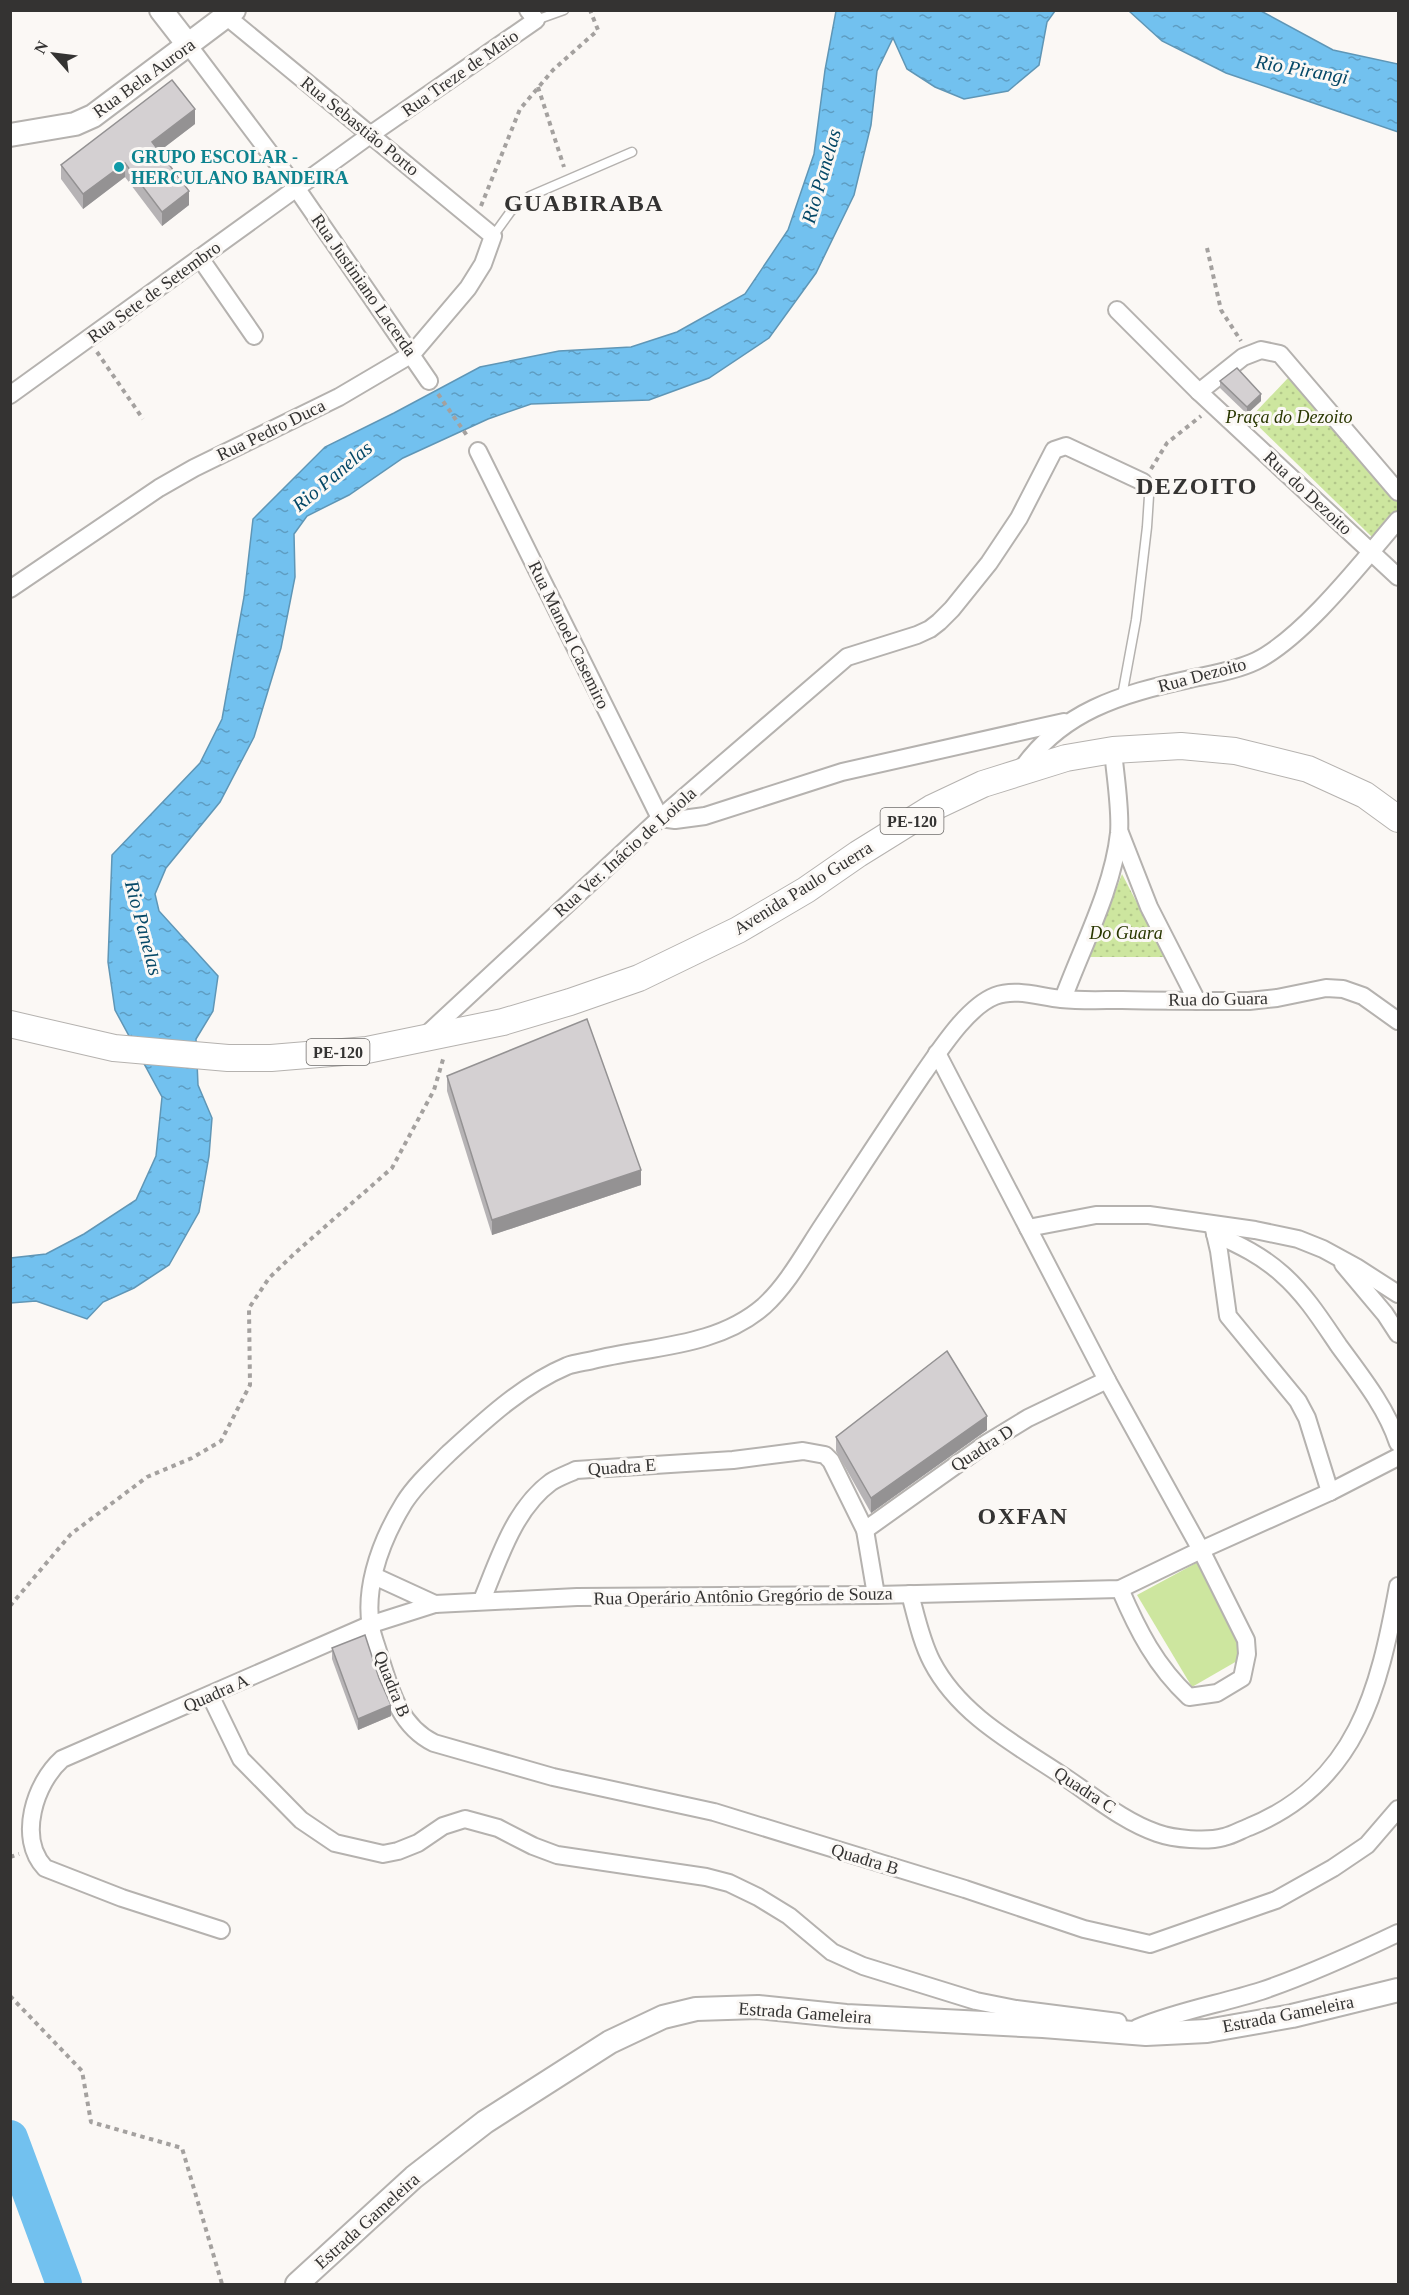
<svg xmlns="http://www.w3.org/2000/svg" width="1409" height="2295" viewBox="0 0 1409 2295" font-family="'Times New Roman',serif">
  <defs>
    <pattern id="park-dots" width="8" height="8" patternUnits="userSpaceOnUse" patternTransform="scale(1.5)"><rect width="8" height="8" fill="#cde69f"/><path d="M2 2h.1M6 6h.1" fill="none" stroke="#b1c689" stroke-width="1.8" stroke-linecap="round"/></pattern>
    <pattern id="water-ripples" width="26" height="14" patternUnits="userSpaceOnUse" patternTransform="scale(1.5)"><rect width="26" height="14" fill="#72c1ef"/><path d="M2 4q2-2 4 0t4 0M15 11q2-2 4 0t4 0" fill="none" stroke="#5e9dc2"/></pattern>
  </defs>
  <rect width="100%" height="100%" fill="#fbf8f5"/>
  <g fill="url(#park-dots)">
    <polygon points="1289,377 1398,500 1398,510 1372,537 1250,418"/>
    <polygon points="1122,874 1165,957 1090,957"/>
  </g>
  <polygon fill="#cde69f" points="1198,1562 1244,1657 1192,1687 1137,1595"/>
  <g fill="url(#water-ripples)" stroke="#5f96b6" stroke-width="1.5">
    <polygon points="836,11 1055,11 1047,22 1039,65 1008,91 964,99 935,87 907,69 893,38 877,71 871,125 854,195 816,273 769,338 709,378 649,400 531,404 488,419 403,458 349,495 307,516 294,534 295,577 281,648 254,737 220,802 166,868 155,894 159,911 218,976 213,1011 196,1039 198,1085 212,1118 209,1156 199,1212 169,1265 134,1288 103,1302 87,1319 36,1301 11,1303 11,1258 46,1254 84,1234 136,1200 156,1156 162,1097 115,1010 108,962 112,855 200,763 222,719 244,597 253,519 325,447 394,413 480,367 559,351 631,347 677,332 745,294 788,230 814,154 825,70"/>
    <polygon points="1129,11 1261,11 1333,50 1398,64 1398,132 1226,73 1162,41"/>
  </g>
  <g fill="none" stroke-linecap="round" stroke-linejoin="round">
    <polyline stroke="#72c1ef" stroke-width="36" points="10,2138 64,2284"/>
    <defs>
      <g id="lane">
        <polyline points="536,20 564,10"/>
        <polyline points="493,236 511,211 530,196 632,152"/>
        <polyline points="1122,696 1136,620 1147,527 1149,496 1143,482"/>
      </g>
      <g id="street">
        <polyline points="189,46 297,189 429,381"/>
        <polyline points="200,258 254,336"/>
        <polyline points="1117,310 1199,392 1398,577"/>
        <polyline points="1199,392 1243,357 1261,350 1280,354 1398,492"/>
        <polyline points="10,395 370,135 536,20 528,10"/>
        <polyline points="478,451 660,818"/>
        <polyline points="10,589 159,488 194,468 339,397 412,354 468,288 483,264 493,236 226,16"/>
        <path d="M 1019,773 C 1060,711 1121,694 1190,679 C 1212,674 1235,671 1256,661 C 1304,637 1362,562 1398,520"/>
        <polyline points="660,818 675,820 705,816 842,772 1064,722"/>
        <polyline points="1120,833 1149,907 1197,1001"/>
        <path d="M 1063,999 C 1082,947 1113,889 1119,833 C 1121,809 1115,775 1113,750"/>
        <path d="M 1398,1021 L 1363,996 L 1343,989 L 1326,988 L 1277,998 L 1249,1001 C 1207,1001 1164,1001 1122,1000 C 1102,1000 1081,1001 1061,999 C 1040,997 1016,988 995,996 C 967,1007 940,1050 923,1074 C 889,1124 856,1175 823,1225 C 805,1252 788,1284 764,1306 C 717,1347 651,1346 593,1360 C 585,1362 575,1363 567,1366 C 522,1385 484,1421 449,1453 C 433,1469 416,1484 404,1503 C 380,1542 359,1597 375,1642 C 388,1680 395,1724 434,1743 L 553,1777 L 714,1812 L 965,1889 L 1084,1929 L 1150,1944 L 1276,1900 L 1333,1868 L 1367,1845 L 1398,1809"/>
        <polyline points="424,1037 660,818 847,657 917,635 930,629 939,622 952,609 989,563 1019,518 1054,450 1066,446 1143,482"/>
        <path d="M 937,1053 L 1107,1380 L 1201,1550 L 1246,1640 L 1247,1654 L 1242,1678 L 1217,1693 L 1189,1697 C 1156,1666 1138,1631 1120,1589"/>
        <polyline points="1213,1225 1219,1251 1228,1316 1298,1401 1307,1418 1330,1492"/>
        <polyline points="1028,1228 1096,1215 1149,1215 1255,1230 1298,1239 1323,1249 1356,1267 1398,1294"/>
        <path d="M 1215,1234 C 1240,1245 1262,1256 1282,1274 C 1305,1294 1322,1321 1339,1346 C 1361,1376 1386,1407 1398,1443"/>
        <polyline points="1343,1264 1385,1314 1398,1334"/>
        <polyline points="865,1530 987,1443 1028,1418 1107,1380"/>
        <polyline points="374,1576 435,1604"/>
        <path d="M 910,1594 C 916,1616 921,1641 932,1662 C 959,1714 1013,1743 1060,1774 C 1091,1794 1122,1821 1157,1833 C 1174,1839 1206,1842 1224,1837 C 1233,1835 1241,1830 1249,1827 C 1357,1783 1379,1690 1398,1586"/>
        <path d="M 482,1600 C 499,1559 514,1509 551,1482 C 559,1477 568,1474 576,1470 L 733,1460 L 803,1451 L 825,1455 L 831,1461 L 865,1530 L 876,1595"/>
        <polyline points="210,1695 241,1759 301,1820 335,1843 383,1854 398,1851 418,1843 443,1826 465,1819 498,1828 533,1846 557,1855 706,1877 729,1883 758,1897 789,1916 832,1952 863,1966 976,2001 1016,2009 1118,2022"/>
        <path d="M 221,1930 L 122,1898 L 45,1868 C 17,1838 35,1783 62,1759 L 369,1625 L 435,1604 L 577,1597 L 876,1595 L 1120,1589 L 1201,1550 L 1330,1492 L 1398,1457"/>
        <path d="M 1137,2028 C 1177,2011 1220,2004 1261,1991 C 1308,1975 1354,1954 1398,1933"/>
      </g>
      <g id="secondary">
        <polyline points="161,10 189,46"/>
        <polyline points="10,135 75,124 93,116 234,10"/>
        <polyline points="297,2284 414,2177 485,2122 610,2042 663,2017 696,2009 758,2007 846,2016 1043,2026 1146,2034 1207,2031 1292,2016 1398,1990"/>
      </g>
      <polyline id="primary" points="10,1024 114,1048 228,1058 271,1058 367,1050 503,1022 570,1002 639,978 738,930 806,890 858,854 932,808 983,784 1066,758 1113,750 1181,746 1235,751 1308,769 1365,795 1398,819"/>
    </defs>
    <use href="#lane" stroke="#b5b2af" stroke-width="11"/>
    <use href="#street" stroke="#b5b2af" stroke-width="20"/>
    <use href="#secondary" stroke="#b5b2af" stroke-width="26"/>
    <use href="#primary" stroke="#b5b2af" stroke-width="28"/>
    <g stroke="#a4a19f" stroke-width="4" stroke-dasharray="4.5 4.5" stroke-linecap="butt">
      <polyline points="538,87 564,167"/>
      <polyline points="481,206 520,109 553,70 598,30 590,10"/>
      <polyline points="1207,248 1221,310 1241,341"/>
      <polyline points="97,352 143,419"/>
      <polyline points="438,394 468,437"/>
      <polyline points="1151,469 1167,443 1201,416"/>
      <polyline points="10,1606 71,1534 147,1477 192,1458 221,1441 250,1385 249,1308 269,1278 295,1253 392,1168 434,1090 444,1056"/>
      <polyline points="10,1857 19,1854"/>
      <polyline points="10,1996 82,2071 91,2122 182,2148 222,2284"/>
    </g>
    <use href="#lane" stroke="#fff" stroke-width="8"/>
    <use href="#street" stroke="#fff" stroke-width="16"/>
    <use href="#secondary" stroke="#fff" stroke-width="22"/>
    <use href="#primary" stroke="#fff" stroke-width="26"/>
  </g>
  <g fill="#b6b3b5">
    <polygon points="195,124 159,151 189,205 162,226 125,177 83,209 61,179 61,165"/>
    <polygon points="1220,381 1261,401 1247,414 1220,388"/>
    <polygon points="447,1076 641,1185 492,1235 447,1091"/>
    <polygon points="987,1430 871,1513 836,1451 836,1437"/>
    <polygon points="332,1648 391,1716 358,1730 332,1659"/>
  </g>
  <g fill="#949293">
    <polygon points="195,109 195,124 152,157 152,142"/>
    <polygon points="125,163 125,177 83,209 83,194"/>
    <polygon points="189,191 189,205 162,226 162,212"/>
    <polygon points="1261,394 1261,401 1247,414 1247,407"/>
    <polygon points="641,1170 641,1185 492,1235 492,1220"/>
    <polygon points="987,1416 987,1430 871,1513 871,1498"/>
    <polygon points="391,1705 391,1716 358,1730 358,1719"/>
  </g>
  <g fill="#d4d0d2" stroke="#949293" stroke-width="1.5">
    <polygon points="172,80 195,109 152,142 189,191 162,212 125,163 83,194 61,165"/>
    <polygon points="1237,368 1261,394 1247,407 1220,381"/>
    <polygon points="587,1019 641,1170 492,1220 447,1076"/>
    <polygon points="947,1351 987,1416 871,1498 836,1437"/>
    <polygon points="365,1635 379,1678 391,1705 358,1719 332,1648"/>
  </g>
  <circle fill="#0f9aa8" stroke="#fbf8f5" stroke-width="2" cx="119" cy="167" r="6"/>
  <g text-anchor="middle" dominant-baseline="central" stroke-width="6" stroke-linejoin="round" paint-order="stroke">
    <g fill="#fbf8f5" stroke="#706e6c" stroke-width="1.5">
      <rect x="880.5" y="808" width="63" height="26" rx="4.5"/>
      <rect x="306.5" y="1039" width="63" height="26" rx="4.5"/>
    </g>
    <g font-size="16" font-weight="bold" fill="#343332">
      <text x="912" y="821">PE-120</text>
      <text x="338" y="1052">PE-120</text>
    </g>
    <g font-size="18" fill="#343332" stroke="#fbf8f5">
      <text transform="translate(460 73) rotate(-35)">Rua Treze de Maio</text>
      <text transform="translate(144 78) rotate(-36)">Rua Bela Aurora</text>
      <text transform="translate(360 126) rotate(39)">Rua Sebastião Porto</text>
      <text transform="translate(364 285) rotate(55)">Rua Justiniano Lacerda</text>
      <text transform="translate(154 292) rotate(-36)">Rua Sete de Setembro</text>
      <text transform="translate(271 430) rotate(-26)">Rua Pedro Duca</text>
      <text transform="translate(1308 493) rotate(43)">Rua do Dezoito</text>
      <text transform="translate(569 635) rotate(64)">Rua Manoel Casemiro</text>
      <text transform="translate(1202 675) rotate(-15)">Rua Dezoito</text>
      <text transform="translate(625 852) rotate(-42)">Rua Ver. Inácio de Loiola</text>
      <text transform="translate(803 888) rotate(-32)">Avenida Paulo Guerra</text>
      <text transform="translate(1218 999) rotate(-1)">Rua do Guara</text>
      <text transform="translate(982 1448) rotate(-33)">Quadra D</text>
      <text transform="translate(622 1467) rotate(-4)">Quadra E</text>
      <text transform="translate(743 1596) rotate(-1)">Rua Operário Antônio Gregório de Souza</text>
      <text transform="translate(392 1684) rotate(68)">Quadra B</text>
      <text transform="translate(216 1693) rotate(-24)">Quadra A</text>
      <text transform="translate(1085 1790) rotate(33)">Quadra C</text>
      <text transform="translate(865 1859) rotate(17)">Quadra B</text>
      <text transform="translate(805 2013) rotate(4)">Estrada Gameleira</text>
      <text transform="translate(1288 2014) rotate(-11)">Estrada Gameleira</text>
      <text transform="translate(367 2221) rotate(-42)">Estrada Gameleira</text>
    </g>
    <g font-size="18" font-weight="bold" fill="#0d838f" stroke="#fbf8f5" text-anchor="start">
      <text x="131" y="157">GRUPO ESCOLAR -<tspan x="131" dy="21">HERCULANO BANDEIRA</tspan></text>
    </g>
    <g font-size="18" font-style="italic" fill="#293700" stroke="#fbf8f5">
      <text x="1289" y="417">Praça do Dezoito</text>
      <text x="1126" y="933">Do Guara</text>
    </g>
    <g font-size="20" font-style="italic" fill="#054867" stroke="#fbf8f5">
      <text transform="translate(1302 69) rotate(10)">Rio Pirangi</text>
      <text transform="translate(821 176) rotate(-74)">Rio Panelas</text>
      <text transform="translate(332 476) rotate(-40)">Rio Panelas</text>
      <text transform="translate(144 928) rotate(75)">Rio Panelas</text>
    </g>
    <g font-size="24" font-weight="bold" letter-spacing="1.5" fill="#343332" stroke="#fbf8f5">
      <text x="584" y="203">GUABIRABA</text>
      <text x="1197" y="486">DEZOITO</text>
      <text x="1023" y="1516">OXFAN</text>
    </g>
  </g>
  <rect width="1409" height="2295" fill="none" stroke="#343332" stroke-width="24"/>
  <g transform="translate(54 54) rotate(298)" stroke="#fbf8f5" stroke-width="4.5" paint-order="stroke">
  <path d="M0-4.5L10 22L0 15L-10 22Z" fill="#343332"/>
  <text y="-9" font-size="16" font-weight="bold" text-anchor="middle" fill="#343332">N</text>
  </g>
</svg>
